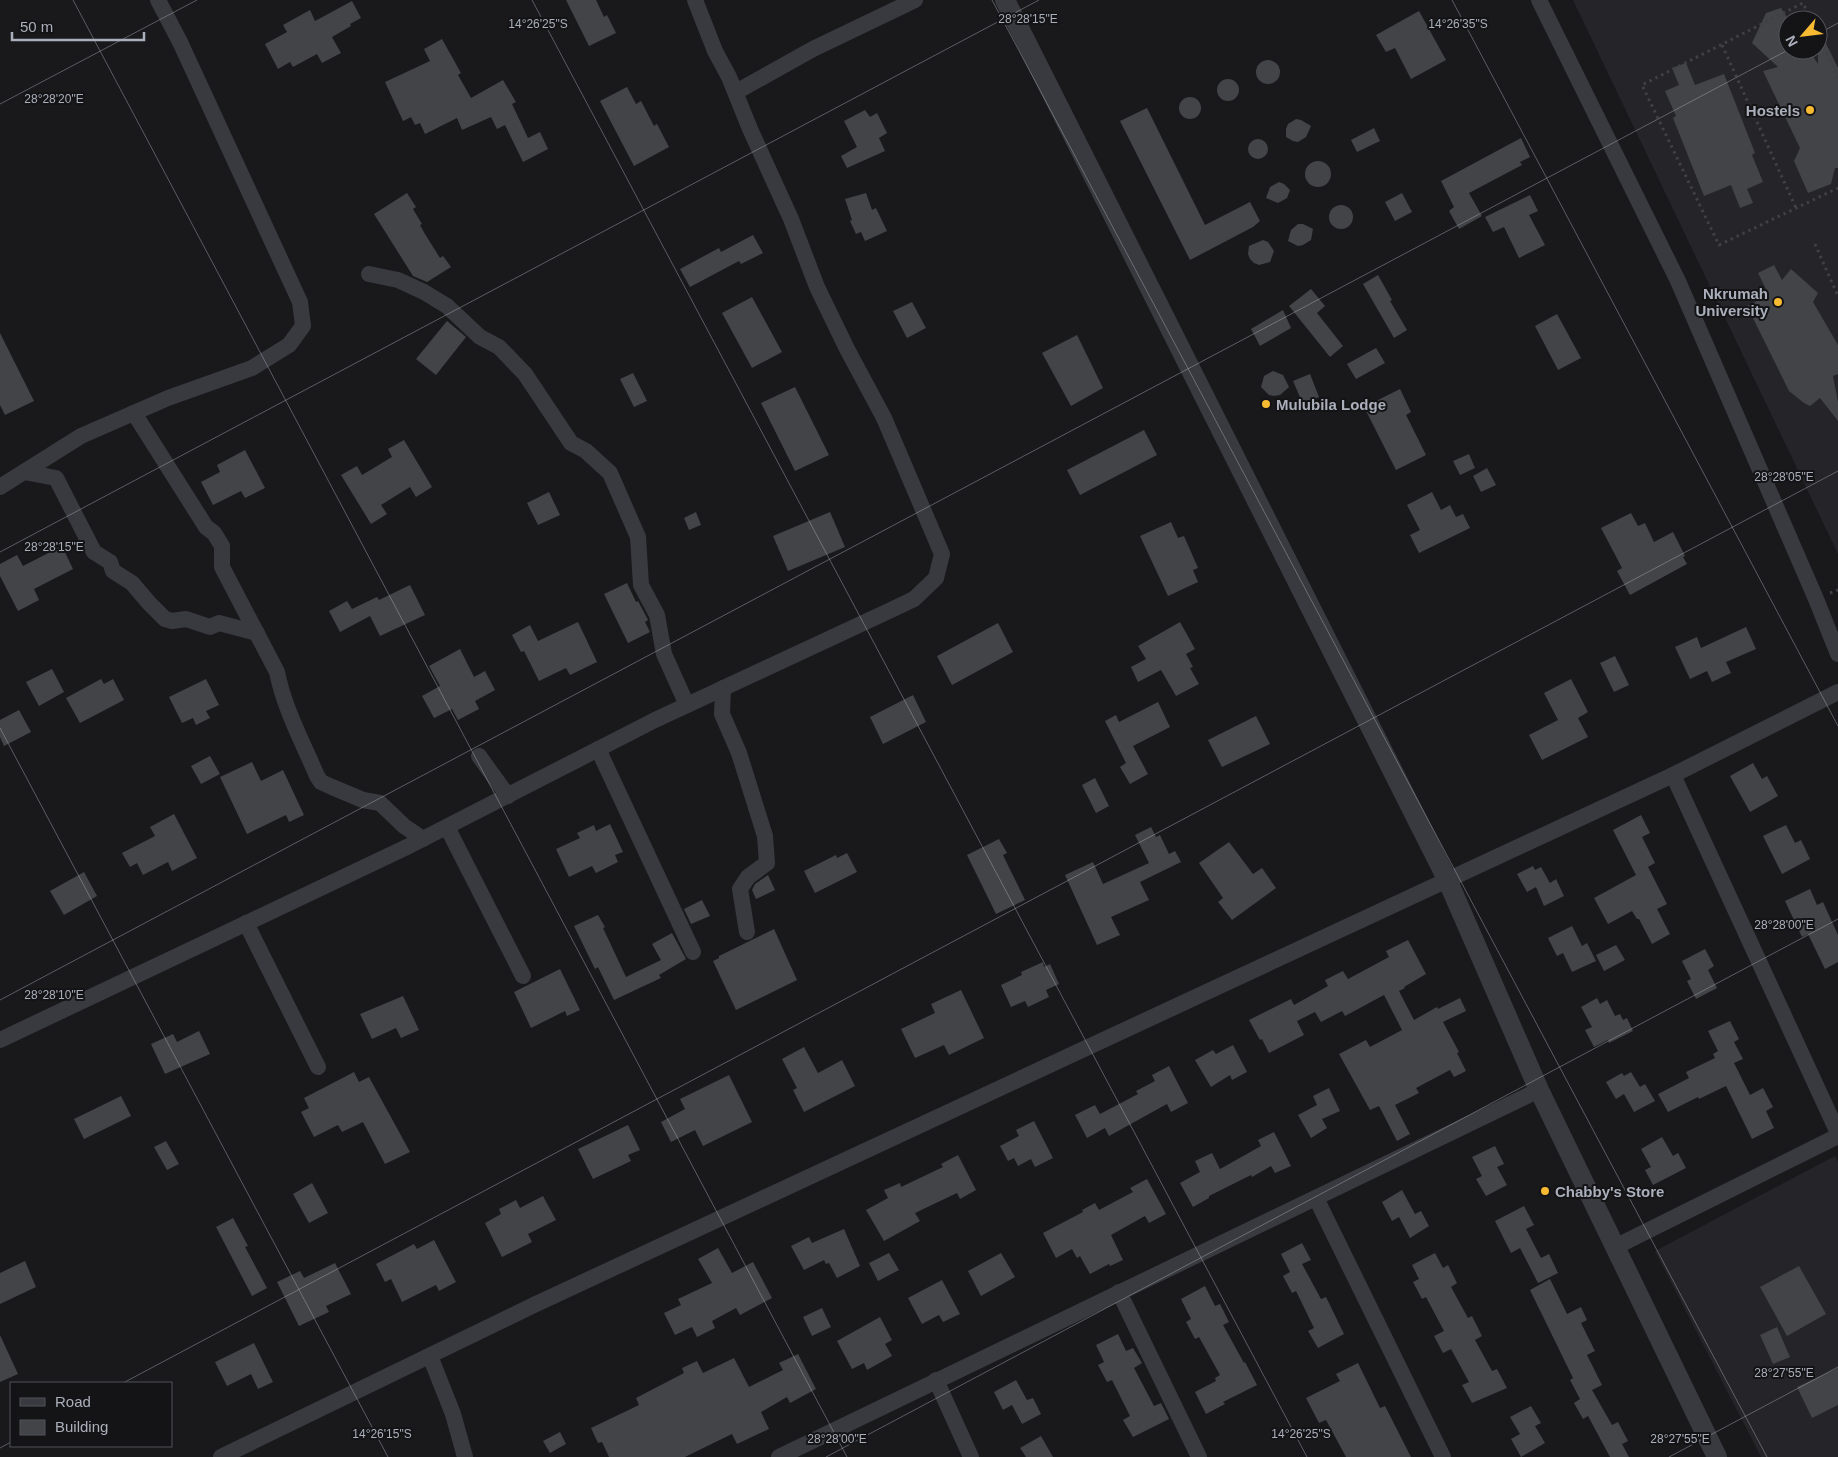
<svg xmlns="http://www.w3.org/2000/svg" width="1838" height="1457" viewBox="0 0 1838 1457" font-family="Helvetica,sans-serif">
  <rect width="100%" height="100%" fill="#19191b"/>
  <g fill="#252428" fill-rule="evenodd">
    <path d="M 1573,0 L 1838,0 L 1838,554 ZM 1788,20 L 1818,20 L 1818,50 L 1788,50 Z"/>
    <polygon points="1835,1156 1838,1161 1838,1457 1761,1457 1655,1251"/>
  </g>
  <g fill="#434448">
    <polygon points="566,0 596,0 604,17 607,15 616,33 589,46"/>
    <polygon points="352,1 361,18 350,24 351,26 332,37 341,53 322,63 317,54 293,67 290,62 278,69 265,44 287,32 283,25 310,10 315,21"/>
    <polygon points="1781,8 1788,19 1788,50 1809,50 1818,64 1818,27 1838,68 1838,168 1835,168 1831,184 1808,193 1794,161 1800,148 1763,71 1778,67 1752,43 1766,13"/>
    <polygon points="1419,11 1446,60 1411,79 1395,48 1386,52 1376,35"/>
    <polygon points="442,39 461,73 458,75 471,98 503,80 516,102 512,104 528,138 540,132 548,149 523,162 505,125 497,129 491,117 462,130 457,118 425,134 420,123 415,125 411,117 403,121 385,82 430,61 424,49"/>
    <circle cx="1268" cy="72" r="12"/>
    <polygon points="1686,63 1695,85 1724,74 1755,153 1752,155 1763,182 1747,189 1753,203 1740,208 1731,185 1704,196 1673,118 1676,116 1665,91 1679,85 1672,68"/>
    <circle cx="1228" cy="90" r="11"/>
    <polygon points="627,87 636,104 641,101 654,126 657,124 669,147 634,166 600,101"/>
    <circle cx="1190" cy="108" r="11"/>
    <polygon points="1147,108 1205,225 1250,202 1260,221 1253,227 1190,260 1120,121"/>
    <polygon points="865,110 870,117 877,113 887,133 879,138 885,151 847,168 841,156 857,147 844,121"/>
    <polygon points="1296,119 1301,120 1311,126 1306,137 1298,142 1293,141 1286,137 1286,129 1288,124"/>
    <polygon points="1374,128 1380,141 1357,152 1351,140"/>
    <polygon points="1521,138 1530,157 1520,162 1522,165 1469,193 1482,216 1459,229 1449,211 1454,207 1441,181"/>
    <circle cx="1258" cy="149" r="10"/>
    <circle cx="1318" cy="174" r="13"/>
    <polygon points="1279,182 1284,184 1290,190 1287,198 1278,203 1266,198 1270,187"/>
    <polygon points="407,193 416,207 413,209 422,224 420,225 425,234 440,258 443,256 451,267 427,282 413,276 374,214"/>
    <polygon points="866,193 872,210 876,208 887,231 865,241 861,232 856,234 850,221 852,220 845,199"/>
    <polygon points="1402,193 1412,212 1395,221 1385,202"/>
    <polygon points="1530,195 1538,211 1529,215 1545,245 1519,258 1504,227 1493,232 1485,217"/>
    <circle cx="1341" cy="217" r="12"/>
    <polygon points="1298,224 1303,224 1313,229 1311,240 1303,245 1298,246 1288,241 1291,230"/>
    <polygon points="753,235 763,253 741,264 739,261 690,287 680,269 719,248 721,252"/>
    <polygon points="1263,240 1268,242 1274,251 1270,262 1259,265 1254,263 1250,259 1248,254 1249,246"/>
    <polygon points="1774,265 1782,280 1791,269 1818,293 1813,302 1838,345 1838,374 1833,376 1838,402 1838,421 1820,398 1810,406 1804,403 1789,391 1747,306 1769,295 1758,273"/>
    <polygon points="1378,275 1392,300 1390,301 1407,330 1394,338 1363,284"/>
    <polygon points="1311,289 1325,306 1317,313 1343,346 1330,357 1289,306"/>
    <polygon points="752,297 782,352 752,368 722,313"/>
    <polygon points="912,302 926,328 907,338 893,311"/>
    <polygon points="1283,310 1291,328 1260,346 1251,329"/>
    <polygon points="1557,314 1581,358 1558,370 1535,326"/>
    <polygon points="447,321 466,337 436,375 416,359"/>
    <polygon points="0,333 34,401 5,415 0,405"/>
    <polygon points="1077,335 1103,388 1071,406 1042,353"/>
    <polygon points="1376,348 1385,363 1356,379 1347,364"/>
    <polygon points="1273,371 1283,375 1289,387 1280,395 1274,396 1269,395 1261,387 1264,376"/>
    <polygon points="633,373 647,401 634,407 620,379"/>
    <polygon points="1310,374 1319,397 1303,404 1293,381"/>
    <polygon points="795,387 829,455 795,471 761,403"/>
    <polygon points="1400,389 1411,412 1406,415 1426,455 1396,470 1364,407"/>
    <polygon points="1144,430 1157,455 1080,495 1067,470"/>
    <polygon points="404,440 432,487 416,497 410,487 381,505 387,514 371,524 341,475 357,466 362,475 392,457 388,449"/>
    <polygon points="245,450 265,488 245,498 241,491 213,505 201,482 220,472 217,465"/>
    <polygon points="1469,454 1475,468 1460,475 1453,461"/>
    <polygon points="1487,468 1496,485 1481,492 1473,476"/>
    <polygon points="549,492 560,515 538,525 527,503"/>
    <polygon points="1432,492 1441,510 1450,505 1456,517 1463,514 1470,528 1419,553 1410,535 1420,530 1407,505"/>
    <polygon points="696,512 701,525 689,530 684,518"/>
    <polygon points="830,512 845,547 788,571 773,536"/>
    <polygon points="1631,513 1638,526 1645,523 1654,542 1673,532 1685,556 1683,557 1687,564 1630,595 1617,571 1622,568 1601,528"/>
    <polygon points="1171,522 1178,538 1184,536 1198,568 1193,570 1198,582 1168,596 1140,536"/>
    <polygon points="62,546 73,569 34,589 39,600 18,611 0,576 0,564 17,555 23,566"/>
    <polygon points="627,583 636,602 638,601 647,618 648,620 645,622 650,632 628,643 604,594"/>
    <polygon points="410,585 425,615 380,636 370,616 340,632 329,611 347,601 352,609 377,597 379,600"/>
    <polygon points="578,622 597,662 570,675 566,668 539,681 524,651 521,652 512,635 530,625 538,641"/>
    <polygon points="1180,622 1195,649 1186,654 1193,667 1190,668 1199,684 1176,696 1161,670 1138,682 1131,667 1146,659 1138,646"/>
    <polygon points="998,623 1013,652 952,685 937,656"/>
    <polygon points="1746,627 1756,649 1726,662 1731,673 1712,682 1707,671 1690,679 1675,647 1697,637 1701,648"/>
    <polygon points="460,649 474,677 485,671 495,690 475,701 479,709 458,720 452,709 434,718 422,696 440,686 429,666"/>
    <polygon points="1615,656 1629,685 1614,692 1600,663"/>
    <polygon points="52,669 64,692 39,706 26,682"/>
    <polygon points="101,679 104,684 113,679 124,700 80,723 66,698"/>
    <polygon points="206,679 219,705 206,711 210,718 196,725 193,718 182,723 169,697"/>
    <polygon points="1571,679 1588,712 1578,718 1588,737 1542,760 1529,735 1558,720 1544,693"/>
    <polygon points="913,695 926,722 883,744 870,717"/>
    <polygon points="1158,702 1170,727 1133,746 1148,774 1130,784 1120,767 1126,763 1105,721 1116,715 1119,722"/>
    <polygon points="19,710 31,732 4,746 0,737 0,720"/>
    <polygon points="1256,716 1270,744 1222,767 1208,740"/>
    <polygon points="210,756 220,774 201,784 191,766"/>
    <polygon points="252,762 261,781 283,770 304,815 289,822 286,815 247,834 220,777"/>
    <polygon points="1753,763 1762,779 1767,776 1778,796 1750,812 1730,776"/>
    <polygon points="1095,778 1109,806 1096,813 1082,785"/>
    <polygon points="174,814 197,858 172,871 168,862 143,875 137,863 130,867 122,853 155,836 150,827"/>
    <polygon points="1641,815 1650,833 1642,837 1655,863 1648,867 1667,904 1657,909 1670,934 1652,944 1639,919 1637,919 1632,911 1608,924 1594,898 1636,875 1613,830"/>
    <polygon points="610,824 623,852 615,855 618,862 596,873 592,866 569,877 556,849 580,838 577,833 594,825 596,831"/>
    <polygon points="1786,825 1795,843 1801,840 1810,859 1782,874 1763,836"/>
    <polygon points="1151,827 1156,837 1160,835 1169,854 1175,851 1181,862 1140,882 1149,900 1111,917 1120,935 1097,945 1065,875 1093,862 1103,884 1149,863 1135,835"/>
    <polygon points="999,839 1007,853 1003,855 1025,900 996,914 967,855"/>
    <polygon points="1229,842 1253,874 1262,868 1276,888 1232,920 1218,902 1223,898 1199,863"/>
    <polygon points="847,853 857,872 815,893 804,871 836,855 837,858"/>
    <polygon points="1533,866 1535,870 1541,867 1550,883 1556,879 1564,896 1544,906 1536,887 1527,892 1517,874"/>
    <polygon points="84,872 97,896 64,915 50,891"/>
    <polygon points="768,875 775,890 756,899 752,890 755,884"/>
    <polygon points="1810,889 1817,905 1823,902 1838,935 1838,962 1825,969 1808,934 1802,937 1785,901"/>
    <polygon points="702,900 710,916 691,924 684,909"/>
    <polygon points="598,915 605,927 603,928 626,977 661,960 652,944 672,933 686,959 659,975 661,978 614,1000 598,967 595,969 574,926"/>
    <polygon points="1572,926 1582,946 1587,943 1596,961 1572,972 1563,953 1557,956 1548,938"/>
    <polygon points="774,929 797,980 736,1010 713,961 719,958 719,956"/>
    <polygon points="1408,940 1426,974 1404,987 1405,988 1399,991 1414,1020 1437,1007 1438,1009 1460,998 1466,1011 1443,1022 1459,1052 1457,1053 1466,1071 1454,1077 1450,1070 1416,1088 1419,1093 1395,1105 1410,1134 1397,1141 1379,1106 1370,1110 1339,1054 1366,1040 1370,1047 1402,1030 1384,995 1345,1016 1342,1011 1321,1022 1315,1012 1297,1021 1304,1035 1269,1053 1262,1039 1260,1040 1249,1020 1291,999 1294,1005 1328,986 1325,980 1343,971 1348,979 1389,957 1386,951"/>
    <polygon points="1616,945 1625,960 1604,971 1596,955"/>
    <polygon points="1705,949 1714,966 1708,970 1717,988 1696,999 1687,981 1691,979 1682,961"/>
    <polygon points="1043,962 1044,967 1050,964 1059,984 1046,990 1049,997 1028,1007 1025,1001 1011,1007 1001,985 1022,975 1021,972"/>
    <polygon points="560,969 580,1010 567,1016 565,1011 531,1028 514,992"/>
    <polygon points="961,990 984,1038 949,1055 944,1045 915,1058 901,1029 935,1013 931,1004"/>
    <polygon points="403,996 419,1030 401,1038 396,1028 372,1039 360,1014"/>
    <polygon points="1597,998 1600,1004 1607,1000 1615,1016 1620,1014 1623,1020 1627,1018 1633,1031 1609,1043 1608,1040 1594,1047 1585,1030 1592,1027 1581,1007"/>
    <polygon points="1730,1021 1739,1039 1734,1042 1743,1059 1734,1063 1750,1095 1763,1088 1773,1107 1766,1111 1774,1128 1752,1139 1726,1086 1699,1099 1698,1097 1668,1112 1658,1094 1689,1078 1686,1072 1715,1058 1713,1054 1718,1051 1708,1031"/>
    <polygon points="199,1031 210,1054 165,1074 151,1044 173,1034 177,1042"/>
    <polygon points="1233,1045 1247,1072 1232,1080 1230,1075 1211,1087 1195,1060 1213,1050 1216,1054"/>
    <polygon points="804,1047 818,1073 842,1060 855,1086 804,1112 793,1090 797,1088 782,1059"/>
    <polygon points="1169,1066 1188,1103 1171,1112 1167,1104 1109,1136 1105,1128 1087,1138 1075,1115 1095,1105 1100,1114 1138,1094 1136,1091 1155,1081 1152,1075"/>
    <polygon points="354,1072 359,1082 369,1077 410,1152 385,1164 363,1122 342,1132 338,1125 314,1137 301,1112 309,1108 304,1098"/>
    <polygon points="1631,1072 1640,1087 1645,1084 1655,1101 1634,1112 1624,1094 1616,1099 1606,1082 1622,1073 1624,1076"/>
    <polygon points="729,1075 752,1122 703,1146 695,1130 671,1142 661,1122 685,1109 680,1099"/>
    <polygon points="1329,1088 1340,1111 1322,1119 1327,1128 1311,1138 1298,1115 1317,1105 1313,1096"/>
    <polygon points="121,1096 131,1116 84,1139 74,1119"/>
    <polygon points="1034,1121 1053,1158 1035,1167 1031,1159 1018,1166 1014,1158 1008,1161 1000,1146 1019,1136 1016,1130"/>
    <polygon points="628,1125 640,1150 628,1155 631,1161 593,1179 578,1149"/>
    <polygon points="1274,1132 1291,1166 1275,1173 1271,1166 1252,1177 1251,1175 1209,1196 1209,1198 1193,1207 1180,1183 1200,1172 1195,1161 1212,1153 1220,1169 1261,1146 1258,1140"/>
    <polygon points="1662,1137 1673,1156 1678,1153 1686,1168 1653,1185 1645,1170 1651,1167 1641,1149"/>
    <polygon points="166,1141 179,1164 167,1170 154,1147"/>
    <polygon points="1495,1146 1504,1164 1497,1167 1507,1185 1486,1196 1476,1179 1482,1176 1472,1157"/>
    <polygon points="958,1155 976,1190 960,1199 957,1193 915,1213 920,1221 884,1241 866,1210 888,1198 884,1190 900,1183 901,1187 943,1167 941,1164"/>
    <polygon points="1147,1179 1166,1214 1149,1223 1145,1216 1111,1235 1123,1260 1110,1266 1109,1264 1090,1274 1080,1256 1077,1258 1072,1249 1056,1258 1043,1233 1083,1212 1082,1210 1095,1203 1099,1210 1133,1192 1130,1188"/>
    <polygon points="312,1183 328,1213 309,1223 293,1194"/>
    <polygon points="1402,1190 1415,1214 1421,1211 1429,1226 1410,1238 1399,1217 1392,1221 1382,1202"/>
    <polygon points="543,1196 556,1220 528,1234 532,1242 502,1257 485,1223 501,1214 499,1209 516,1200 520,1208"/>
    <polygon points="1524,1206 1534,1225 1526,1229 1541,1258 1549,1254 1558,1273 1538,1283 1520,1248 1511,1253 1495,1221"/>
    <polygon points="233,1218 248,1246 245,1247 267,1288 252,1296 216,1227"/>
    <polygon points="844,1229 860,1266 837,1278 829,1263 826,1264 824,1260 804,1270 791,1246 809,1237 812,1243"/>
    <polygon points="434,1240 456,1282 439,1291 436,1285 402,1302 391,1279 385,1282 376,1264 414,1244 417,1249"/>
    <polygon points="1302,1243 1311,1260 1302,1264 1321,1299 1326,1297 1344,1334 1318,1348 1308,1331 1314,1328 1296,1291 1292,1293 1283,1276 1290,1272 1281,1254"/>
    <polygon points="718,1248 732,1273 753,1262 772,1298 740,1315 736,1308 712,1321 715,1328 697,1337 692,1327 675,1335 664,1313 681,1305 678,1299 712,1283 698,1259"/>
    <polygon points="889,1253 899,1270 878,1281 869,1263"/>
    <polygon points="1001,1253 1015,1277 981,1296 968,1271"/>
    <polygon points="1435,1253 1443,1268 1448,1265 1457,1283 1451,1287 1468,1318 1472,1316 1482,1336 1475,1340 1492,1371 1497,1369 1507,1388 1472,1403 1462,1385 1469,1382 1451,1349 1443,1353 1434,1336 1444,1331 1426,1297 1422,1299 1413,1282 1419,1279 1412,1265"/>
    <polygon points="25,1261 36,1287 0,1304 0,1273"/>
    <polygon points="335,1263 351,1294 326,1306 329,1312 299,1326 277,1282 300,1271 304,1278"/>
    <polygon points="1799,1266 1826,1314 1787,1336 1760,1287"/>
    <polygon points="1550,1279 1567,1314 1581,1307 1587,1320 1581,1323 1595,1351 1587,1355 1602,1385 1592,1390 1612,1425 1618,1422 1628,1441 1622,1444 1629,1457 1610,1457 1588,1416 1583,1419 1574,1403 1580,1399 1570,1380 1573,1378 1530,1290"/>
    <polygon points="942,1280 960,1314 943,1322 939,1315 922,1324 908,1298"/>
    <polygon points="1205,1286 1215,1306 1220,1304 1229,1322 1223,1325 1244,1363 1245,1362 1257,1385 1223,1402 1225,1404 1206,1414 1195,1392 1216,1381 1215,1378 1220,1375 1199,1337 1195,1339 1186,1322 1191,1319 1181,1299"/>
    <polygon points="822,1308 831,1327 812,1336 803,1317"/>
    <polygon points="880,1317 892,1340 885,1344 892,1356 867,1370 864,1363 852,1369 837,1341"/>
    <polygon points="1777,1327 1790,1357 1773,1364 1760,1335"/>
    <polygon points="1118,1334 1126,1351 1133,1348 1142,1363 1134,1368 1154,1406 1161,1403 1169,1419 1133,1437 1123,1420 1130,1416 1112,1380 1107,1382 1098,1365 1104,1362 1096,1345"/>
    <polygon points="0,1335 18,1374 0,1382"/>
    <polygon points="254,1343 273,1382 258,1389 251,1374 227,1386 215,1362"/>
    <polygon points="798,1354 816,1389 790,1403 787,1397 761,1412 769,1429 737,1444 732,1434 685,1457 609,1457 602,1442 598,1443 591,1428 639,1405 636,1398 684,1373 682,1368 697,1361 703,1373 734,1358 749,1387 783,1370 779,1363"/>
    <polygon points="1358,1363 1380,1408 1385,1406 1411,1457 1346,1457 1326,1420 1319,1423 1306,1398 1340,1381 1336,1374"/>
    <polygon points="1838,1368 1838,1405 1812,1418 1797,1387"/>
    <polygon points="1016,1380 1027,1400 1033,1398 1041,1414 1022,1424 1012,1405 1003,1410 994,1392"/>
    <polygon points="1531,1406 1541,1423 1535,1426 1545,1443 1521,1457 1511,1439 1520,1434 1510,1417"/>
    <polygon points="560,1432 566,1444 550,1453 543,1441"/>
    <polygon points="1041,1436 1053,1457 1026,1457 1020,1448"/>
  </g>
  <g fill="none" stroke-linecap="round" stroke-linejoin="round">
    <g stroke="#3f4147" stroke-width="3" stroke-dasharray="2.5 4" stroke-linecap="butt">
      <polyline points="1811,20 1803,3 1642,85 1719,245 1838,188"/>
      <polyline points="1818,35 1838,77"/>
      <polyline points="1722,45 1796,208"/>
      <polyline points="1815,244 1838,296"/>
      <polyline points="1830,593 1838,590"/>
    </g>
    <g stroke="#393a40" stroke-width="16">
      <polyline points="1539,0 1678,281 1816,599 1838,654"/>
      <polyline points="736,92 813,49 915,0"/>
      <polyline points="369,274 398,280 424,292 447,306 480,337 499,347 525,374 571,443 586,451 610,473 638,537 641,585 657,615 664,654 687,705"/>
      <path d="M 134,413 L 206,527 L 214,533 L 222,546 L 222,567 L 277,672 C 284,708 303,743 317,776 L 321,782 L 332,787 L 363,800 L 380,803 L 404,826 L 423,839"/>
      <polyline points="24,472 56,478 94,552 110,562 113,571 132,583 149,603 165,619 172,621 186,619 210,627 219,623 257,633"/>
      <polyline points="0,487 81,436 168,398 252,368 289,345 303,326 300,302 180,42 158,0"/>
      <polyline points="723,688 722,714 739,753 765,836 767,863 748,877 740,889 747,932"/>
      <polyline points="598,749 693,952"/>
      <polyline points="479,756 508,796"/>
      <polyline points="1673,775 1838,1133"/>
      <polyline points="447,827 523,976"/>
      <polyline points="246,923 318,1067"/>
      <polyline points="0,1040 409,846 655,720 891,610 914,599 936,578 942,554 884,418 847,349 817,287 791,219 750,129 729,77 715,51 695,0"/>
      <polyline points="1316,1198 1443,1457"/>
      <polyline points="1615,1247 1838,1136"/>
      <polyline points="1119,1292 1199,1457"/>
      <polyline points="430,1356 453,1414 465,1457"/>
      <polyline points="936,1380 971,1457"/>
      <polyline points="221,1457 536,1304 1673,775 1838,692"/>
      <polyline points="779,1457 1539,1090"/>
    </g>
    <polyline stroke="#393a40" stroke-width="20" points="1005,0 1447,879 1539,1090 1717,1457"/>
  </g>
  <path fill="none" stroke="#aaafbb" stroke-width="1" stroke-opacity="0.45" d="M 73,0 L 847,1457M 532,0 L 1307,1457M 992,0 L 1767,1457M 1452,0 L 1838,726M 1818,34 L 1838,23M 0,104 L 197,0M 0,552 L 1039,0M 0,728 L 388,1457M 0,1000 L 1788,50M 123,1383 L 1838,471M 0,1448 L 11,1442M 826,1457 L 1838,919M 1669,1457 L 1838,1367"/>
  <g fill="#f9ba33" stroke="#141416" stroke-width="2">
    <circle cx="1810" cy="110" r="5"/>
    <circle cx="1778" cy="302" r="5"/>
    <circle cx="1266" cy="404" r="5"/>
    <circle cx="1545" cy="1191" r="5"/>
  </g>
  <g text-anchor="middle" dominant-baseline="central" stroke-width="4" stroke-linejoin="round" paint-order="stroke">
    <g font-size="15" font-weight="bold" fill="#aaafbb" stroke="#141416" text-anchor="end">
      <text x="1800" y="110">Hostels</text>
      <text x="1768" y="293">Nkrumah<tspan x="1768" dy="17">University</tspan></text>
      <text x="1276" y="404" text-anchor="start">Mulubila Lodge</text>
      <text x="1555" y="1191" text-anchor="start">Chabby's Store</text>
    </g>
  </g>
  <g font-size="12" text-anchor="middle" fill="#aaafbb" stroke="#141416" stroke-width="4" stroke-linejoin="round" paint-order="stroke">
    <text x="1028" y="23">28°28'15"E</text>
    <text x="538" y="28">14°26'25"S</text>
    <text x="1458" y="28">14°26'35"S</text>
    <text x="54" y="103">28°28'20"E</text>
    <text x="1784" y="481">28°28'05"E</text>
    <text x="54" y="551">28°28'15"E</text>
    <text x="1784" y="929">28°28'00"E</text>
    <text x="54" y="999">28°28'10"E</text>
    <text x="1784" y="1377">28°27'55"E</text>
    <text x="382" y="1438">14°26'15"S</text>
    <text x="1301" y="1438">14°26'25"S</text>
    <text x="837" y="1443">28°28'00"E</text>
    <text x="1680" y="1443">28°27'55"E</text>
  </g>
  <rect x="10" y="1382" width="162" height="65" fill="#141416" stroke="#505258"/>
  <rect x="20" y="1398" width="25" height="8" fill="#393a40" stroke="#505258"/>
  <text x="55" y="1407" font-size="15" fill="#aaafbb">Road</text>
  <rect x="20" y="1420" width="25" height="15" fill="#434448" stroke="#505258"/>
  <text x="55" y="1432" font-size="15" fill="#aaafbb">Building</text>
  <g transform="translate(1803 35) rotate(242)"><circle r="24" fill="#141416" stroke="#505258"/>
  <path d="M0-4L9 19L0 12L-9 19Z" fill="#f9ba33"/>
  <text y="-8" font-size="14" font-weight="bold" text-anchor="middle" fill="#aaafbb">N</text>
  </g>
  <path d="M12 32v8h132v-8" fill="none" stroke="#aaafbb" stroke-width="2.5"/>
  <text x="20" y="32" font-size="15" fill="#aaafbb" stroke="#141416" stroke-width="4" paint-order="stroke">50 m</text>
</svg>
